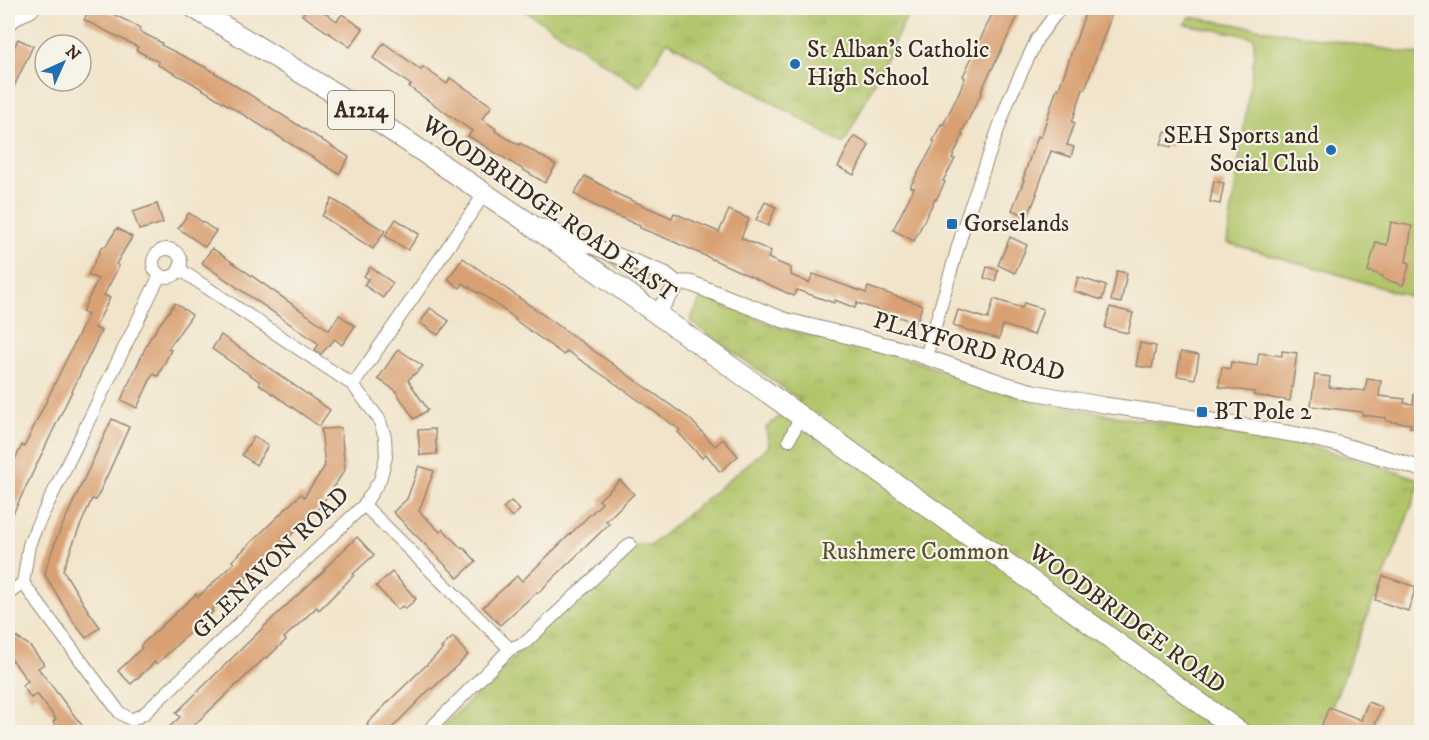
<svg xmlns="http://www.w3.org/2000/svg" width="1429" height="740" viewBox="0 0 1429 740" font-family="'IM FELL DW Pica',serif">
  <defs>
    <pattern id="grass-tufts" width="24" height="20" patternUnits="userSpaceOnUse" patternTransform="scale(1.5)"><rect width="24" height="20" fill="#b1c569"/><path d="M3 7l-1-3M5 7V3M7 7l1-3M15 17l-1-3M17 17v-4M19 17l1-3" fill="none" stroke="#99a95b"/></pattern>
  </defs>
  <rect width="100%" height="100%" fill="#f7f3e8"/>
  <filter id="ink" filterUnits="userSpaceOnUse"><feTurbulence type="fractalNoise" baseFrequency=".0167" numOctaves="2"/><feDisplacementMap in="SourceGraphic" scale="12" xChannelSelector="R" yChannelSelector="G"/><feConvolveMatrix kernelMatrix="1 2 1 2 8 2 1 2 1" color-interpolation-filters="sRGB"/></filter>
  <filter id="wash" filterUnits="userSpaceOnUse"><feTurbulence type="fractalNoise" baseFrequency=".008" numOctaves="4" result="noise"/><feDisplacementMap in="SourceGraphic" scale="24" xChannelSelector="R" yChannelSelector="G"/><feGaussianBlur stdDeviation="1.35" result="paint"/><feColorMatrix in="noise" values="0 0 0 0 0 0 0 0 0 0 0 0 0 0 0 0 0 1.4 0 .05"/><feComposite in="paint" operator="in"/></filter>
  <g filter="url(#wash)">
    <rect width="100%" height="100%" fill="#f1e4ca"/>
    <g fill="url(#grass-tufts)" stroke="#767844" stroke-width="1.5">
      <polygon points="521,8 911,8 844,144 667,41 640,87"/>
      <polygon points="605,258 656,278 660,281 660,286 653,294"/>
      <polygon points="703,297 784,329 902,357 989,387 1033,400 1127,418 1301,444 1377,465 1421,480 1394,553 1368,614 1322,732 437,732 514,658 526,642 630,544 650,546 769,446 766,428 800,400 690,321 699,302"/>
    </g>
    <polygon fill="#b1c569" stroke="#767844" stroke-width="1.5" points="1190,17 1421,55 1421,300 1328,271 1227,243 1254,58 1254,37 1184,24"/>
    <g id="blocks">
      <g fill="#d9a173">
        <polygon points="90,8 101,8 141,28 139,31 162,43 161,45 209,69 349,157 339,174 189,81 158,65 159,62 136,50 138,47 84,20"/>
        <polygon points="307,8 318,8 337,21 342,14 363,29 350,47 302,15"/>
        <polygon points="995,8 1022,8 981,91 982,92 961,134 963,135 952,158 955,159 943,181 945,182 936,200 935,199 914,241 893,230 914,188 910,187 935,142 933,141 941,124 943,125 957,97 965,78 963,76"/>
        <polygon points="1087,8 1094,8 1112,13 1085,89 1083,89 1072,122 1075,123 1067,145 1074,147 1071,157 1051,151 1036,194 1037,194 1028,216 1012,210 1024,180 1023,179 1032,151 1033,151 1038,136 1041,137 1057,88 1059,89"/>
        <polygon points="18,39 33,46 8,99 8,60"/>
        <polygon points="384,43 421,70 423,67 447,84 450,78 492,106 482,119 496,129 495,131 519,145 520,143 556,165 545,183 468,136 472,131 409,87 411,85 373,58"/>
        <polygon points="1165,132 1175,135 1171,147 1161,144"/>
        <polygon points="854,136 869,145 854,175 838,167"/>
        <polygon points="585,176 619,195 649,208 672,218 674,213 719,232 729,210 749,219 741,238 771,251 768,258 791,268 791,275 809,283 813,274 866,293 868,287 922,305 917,323 857,303 855,308 835,300 834,303 797,290 794,296 670,240 640,228 640,226 601,209 574,194"/>
        <polygon points="1214,181 1224,183 1220,204 1210,202"/>
        <polygon points="332,199 385,231 373,249 322,216"/>
        <polygon points="765,202 776,207 768,226 756,220"/>
        <polygon points="157,204 163,223 139,230 133,212"/>
        <polygon points="189,213 216,231 205,247 178,228"/>
        <polygon points="396,219 419,234 408,250 385,236"/>
        <polygon points="1391,222 1412,226 1406,262 1410,263 1403,285 1383,279 1383,276 1368,271 1376,242 1387,245"/>
        <polygon points="117,228 132,237 116,264 119,266 104,295 110,298 95,328 101,331 8,524 8,474 22,445 24,447 88,315 82,312 98,279 88,275 102,247 106,246"/>
        <polygon points="1010,237 1027,245 1015,273 998,265"/>
        <polygon points="212,248 329,330 339,315 355,326 342,345 335,339 321,354 315,350 319,344 202,263"/>
        <polygon points="463,258 690,419 715,446 723,439 738,456 720,472 706,454 702,458 678,432 680,430 616,384 567,351 564,355 515,320 516,319 479,292 478,293 463,283 460,288 448,279"/>
        <polygon points="370,267 393,283 383,298 364,285 368,279 364,276"/>
        <polygon points="987,267 998,270 995,281 984,278"/>
        <polygon points="1117,271 1127,273 1121,303 1111,301"/>
        <polygon points="1078,277 1106,286 1102,300 1074,291"/>
        <polygon points="994,299 1022,308 1024,303 1043,309 1034,335 1003,325 999,339 953,326 958,310 988,319"/>
        <polygon points="175,303 192,315 168,349 171,350 158,376 153,374 137,408 121,400 150,338"/>
        <polygon points="1110,307 1133,313 1128,333 1105,328"/>
        <polygon points="430,308 449,321 438,335 420,323"/>
        <polygon points="221,335 330,410 319,426 259,384 259,381 212,349"/>
        <polygon points="1140,343 1156,346 1152,368 1136,366"/>
        <polygon points="398,349 423,366 408,380 428,410 414,419 395,390 378,379"/>
        <polygon points="1282,351 1297,353 1290,401 1253,395 1254,392 1219,387 1222,367 1230,369 1231,362 1257,366 1259,353 1282,356"/>
        <polygon points="1181,352 1199,355 1195,379 1177,376"/>
        <polygon points="1315,375 1330,377 1329,387 1365,391 1367,379 1381,381 1379,396 1405,399 1404,403 1413,404 1414,394 1422,395 1422,429 1410,427 1411,424 1386,421 1386,418 1362,415 1362,412 1311,406"/>
        <polygon points="112,419 129,427 96,500 92,499 78,531 63,570 87,609 100,627 86,638 74,623 45,575 47,565 58,535"/>
        <polygon points="341,428 345,470 320,507 248,577 247,576 211,610 213,612 187,635 157,664 155,662 131,684 118,671 142,648 140,646 196,594 198,597 234,563 232,561 301,494 304,497 325,466 321,429"/>
        <polygon points="435,429 437,454 420,455 418,430"/>
        <polygon points="254,436 268,446 256,465 242,455"/>
        <polygon points="419,466 434,471 419,511 440,532 443,529 462,549 463,547 476,561 458,578 393,512 407,499"/>
        <polygon points="620,480 634,494 606,521 609,524 538,593 537,592 500,625 483,607 517,576 522,581 602,503 599,500"/>
        <polygon points="511,501 520,510 512,517 503,508"/>
        <polygon points="357,537 374,555 353,574 354,575 319,610 317,607 284,638 286,640 267,658 266,657 187,732 164,732 180,717 176,713 276,615 325,570 324,569"/>
        <polygon points="392,572 416,599 405,609 402,606 398,610 376,586"/>
        <polygon points="1383,576 1416,587 1408,611 1375,600"/>
        <polygon points="8,632 29,645 44,664 38,668 87,732 61,732 53,722 56,719 37,694 31,698 22,685 28,681 8,655"/>
        <polygon points="453,637 468,655 432,689 431,688 388,732 361,732 368,725 367,724 391,699 443,649 441,648"/>
        <polygon points="1368,702 1382,707 1372,732 1319,732 1329,707 1361,720"/>
      </g>
    </g>
  </g>
  <g filter="url(#ink)">
    <use href="#blocks" fill-opacity="0" stroke="#968774" stroke-width="1.5"/>
    <g fill="none" stroke-linecap="round" stroke-linejoin="round">
      <defs>
        <g id="minor">
          <circle cx="167" cy="263" r="14"/>
          <polyline points="160,275 36,528 29,545 23,583 120,713 132,720 145,713 364,505 380,480 386,457 385,437 379,419 353,385 179,269"/>
          <polyline points="926,357 966,219 1009,99 1037,39 1060,8"/>
          <polyline points="353,385 485,193"/>
          <polyline points="789,440 801,416"/>
          <polyline points="364,505 510,649"/>
          <polyline points="8,594 23,583"/>
          <polyline points="427,732 510,649 526,642 630,544"/>
        </g>
        <g id="tertiary">
          <polyline points="543,227 665,274 675,282 677,285"/>
          <polyline points="656,314 677,285 681,283 690,283 784,320 905,350 1008,385 1033,392 1104,405 1175,415 1298,435 1338,444 1422,469"/>
        </g>
        <g id="primary">
          <polyline points="194,8 344,99 523,219 975,540 1240,732"/>
          <polyline points="8,20 19,12 29,8"/>
        </g>
      </defs>
      <use href="#minor" stroke="#968774" stroke-width="14"/>
      <use href="#tertiary" stroke="#968774" stroke-width="17"/>
      <use href="#primary" stroke="#968774" stroke-width="22"/>
      <use href="#minor" stroke="#fff" stroke-width="12"/>
      <use href="#tertiary" stroke="#fff" stroke-width="15"/>
      <use href="#primary" stroke="#fff" stroke-width="20"/>
    </g>
  </g>
  <g fill="#1f6fb2" stroke="#f7f3e8" stroke-width="2">
    <circle cx="795" cy="64" r="6"/>
    <circle cx="1331" cy="150" r="6"/>
    <rect x="946" y="218" width="12" height="12" rx="3"/>
    <rect x="1196" y="406" width="12" height="12" rx="3"/>
  </g>
  <g text-anchor="middle" dominant-baseline="central" stroke-width="4.5" stroke-linejoin="round" paint-order="stroke">
    <rect fill="#f7f3e8" stroke="#73665b" stroke-width="1.5" x="328" y="91" width="66" height="38" rx="4.5"/>
    <g font-size="22" font-weight="bold" fill="#3b2a1e">
      <text x="361" y="110">A1214</text>
    </g>
    <g font-size="24" fill="#3b2a1e" stroke="#f7f3e8" text-anchor="start">
      <text x="807" y="50">St Alban's Catholic<tspan x="807" dy="28">High School</tspan></text>
      <text x="1319" y="136" text-anchor="end">SEH Sports and<tspan x="1319" dy="28">Social Club</tspan></text>
      <text x="964" y="224">Gorselands</text>
      <text x="1214" y="412">BT Pole 2</text>
    </g>
    <g font-size="24" fill="#3b2a1e" stroke="#f7f3e8">
      <text transform="translate(549 209) rotate(35)">WOODBRIDGE ROAD EAST</text>
      <text transform="translate(969 347) rotate(16)">PLAYFORD ROAD</text>
      <text transform="translate(271 563) rotate(-44)">GLENAVON ROAD</text>
      <text transform="translate(1127 619) rotate(36)">WOODBRIDGE ROAD</text>
    </g>
    <g font-size="24" fill="#585131" stroke="#f7f3e8">
      <text x="915" y="552">Rushmere Common</text>
    </g>
  </g>
  <rect width="1429" height="740" fill="none" stroke="#f7f3e8" stroke-width="30"/>
  <g transform="translate(63 63) rotate(45)"><circle r="28" fill="#f7f3e8" stroke="#aca397" stroke-width="1.5"/>
  <path d="M0-4.5L10 22L0 15L-10 22Z" fill="#1f6fb2"/>
  <text y="-9" font-size="16" font-weight="bold" text-anchor="middle" fill="#3b2a1e">N</text>
  </g>
</svg>
